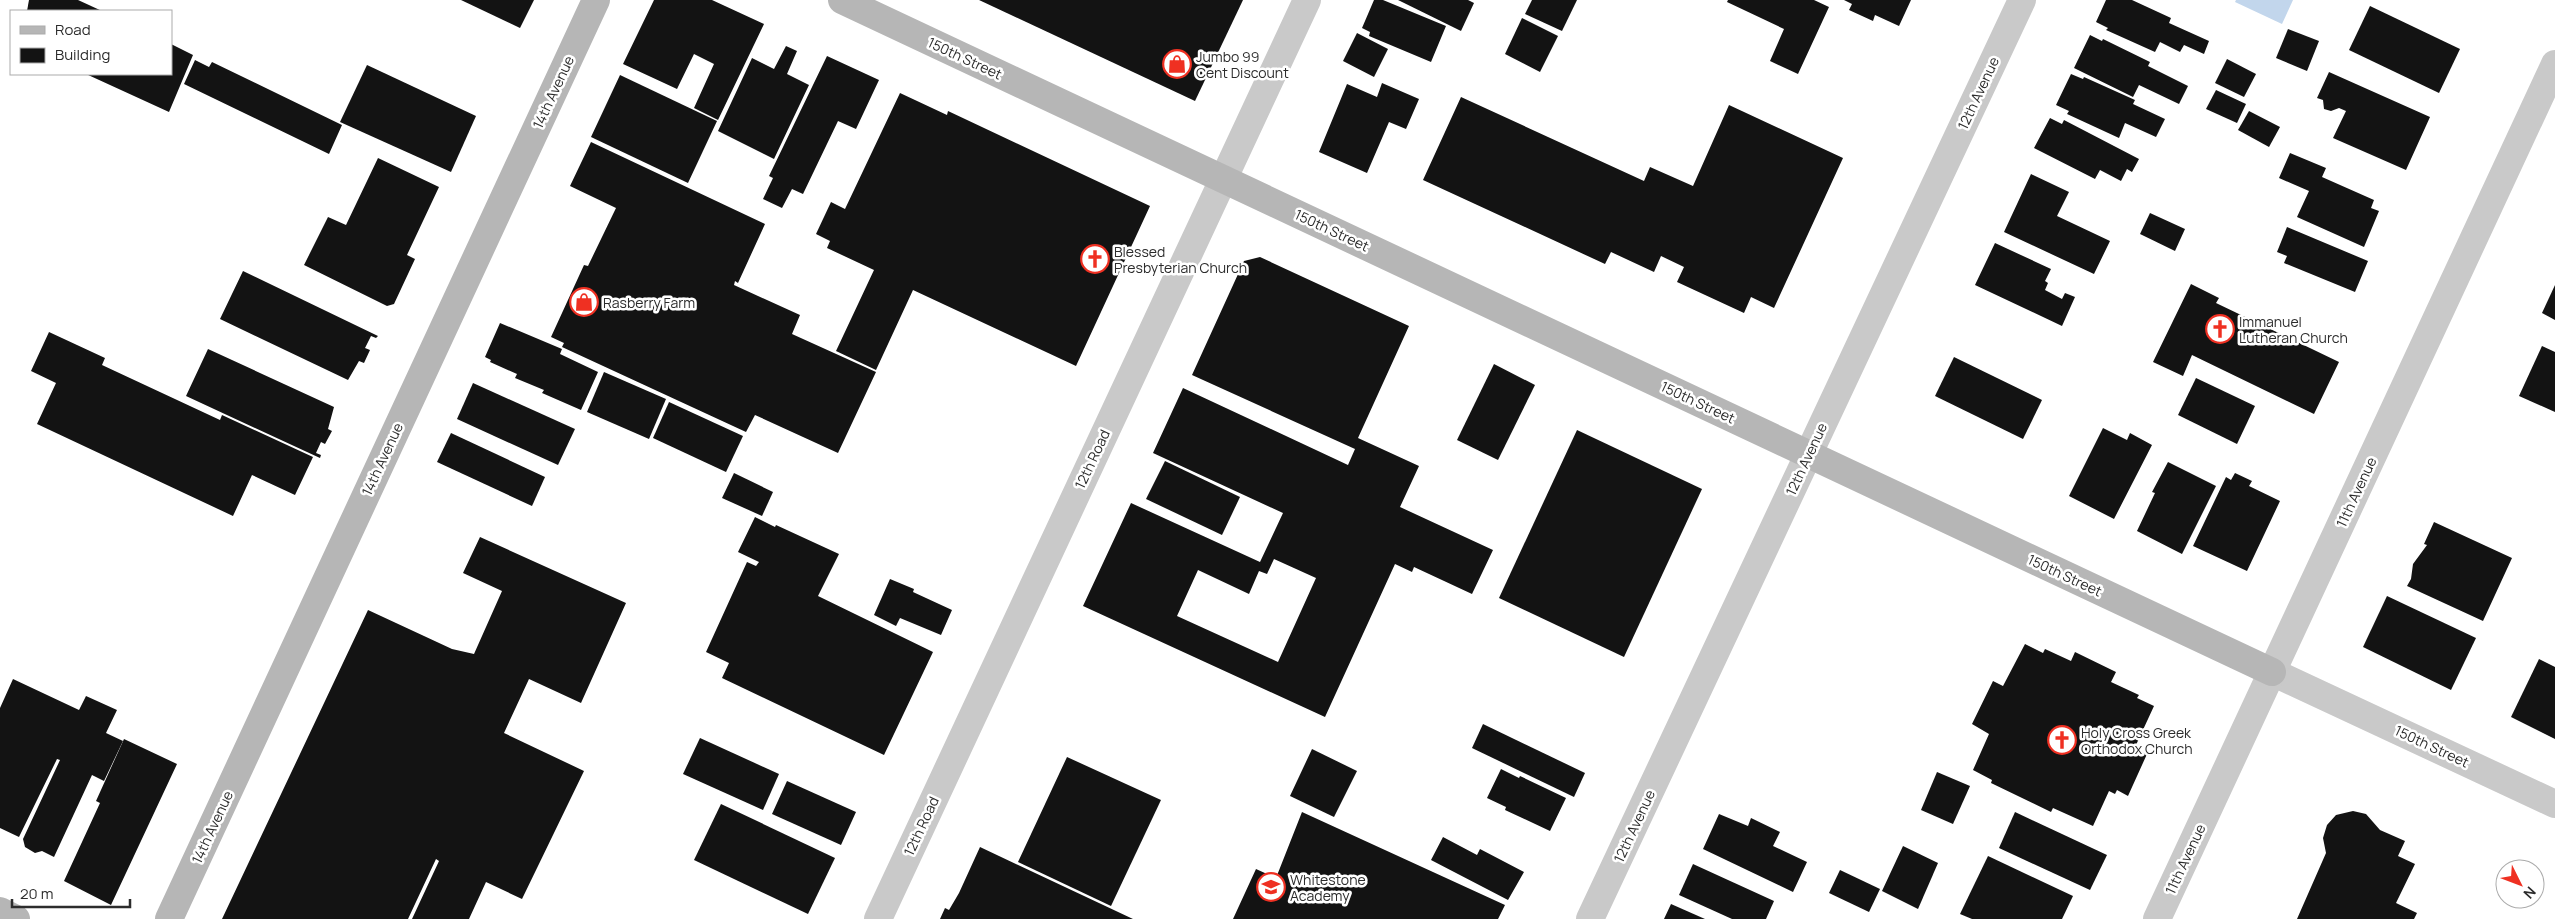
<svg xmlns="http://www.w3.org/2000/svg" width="2555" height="919" viewBox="0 0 2555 919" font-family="Manrope,sans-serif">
  <rect width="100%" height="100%" fill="#fff"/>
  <polygon fill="#c2d6ec" points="2236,0 2293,0 2282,24 2235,2"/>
  <g fill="#131313" fill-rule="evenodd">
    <polygon points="29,0 78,0 102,11 27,11"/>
    <polygon points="461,0 534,0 520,28"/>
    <polygon points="654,0 712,0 764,24 718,120 694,108 714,64 694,54 677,89 623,64"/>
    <polygon points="979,0 1243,0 1195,101"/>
    <polygon points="1374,0 1383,0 1446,26 1431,62 1369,36 1370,32 1362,28"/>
    <polygon points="1398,0 1468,0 1474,3 1461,31"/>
    <polygon points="1532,0 1577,0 1562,31 1525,14"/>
    <polygon points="1728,0 1814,0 1829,7 1798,74 1770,61 1784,29 1727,2"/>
    <polygon points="1844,0 1911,0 1899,26 1875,15 1873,21 1849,10 1852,4"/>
    <polygon points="2106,0 2132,0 2171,18 2169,23 2209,41 2204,54 2184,45 2180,52 2160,42 2155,52 2106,30 2108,28 2096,22"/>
    <polygon points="2370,6 2460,49 2439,93 2349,50"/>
    <polygon points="1522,18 1558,36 1540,72 1505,54"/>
    <polygon points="2288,29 2319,41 2307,71 2276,58"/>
    <polygon points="1357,33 1388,49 1374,77 1343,61"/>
    <polygon points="2090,35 2102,41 2103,39 2150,62 2148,66 2188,86 2179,104 2139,85 2133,97 2074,68"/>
    <polygon points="171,44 193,55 169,112 86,74 171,74"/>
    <polygon points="786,46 797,51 787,74 809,85 774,159 718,131 752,58 774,69"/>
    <polygon points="827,56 879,80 856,129 838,121 803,194 792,189 782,208 763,199 773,178 769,176"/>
    <polygon points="2227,59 2256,74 2244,97 2215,83"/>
    <polygon points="195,60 209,67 212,62 342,125 329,154 184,84"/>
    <polygon points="367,65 476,116 451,172 340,122"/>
    <polygon points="2329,72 2430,117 2406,170 2333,138 2346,111 2339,108 2331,111 2324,109 2323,100 2317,98"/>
    <polygon points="2071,74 2083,79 2084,77 2135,100 2133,104 2165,119 2156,137 2125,123 2119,138 2067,114 2069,111 2056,105"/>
    <polygon points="620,75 717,121 688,183 591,137"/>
    <polygon points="1382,83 1419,99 1406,129 1389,122 1367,173 1319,152 1347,84 1377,97"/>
    <polygon points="2216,90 2246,104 2237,123 2206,109"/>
    <polygon points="900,93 947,115 948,111 1150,206 1076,366 913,290 876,370 836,351 874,270 827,248 830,241 816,234 831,202 845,209"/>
    <polygon points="1461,97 1644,181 1650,167 1693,186 1729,105 1843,158 1774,308 1751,297 1744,313 1677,282 1684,267 1661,256 1654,272 1611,252 1605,264 1423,180"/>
    <polygon points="2249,111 2280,127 2269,147 2238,130"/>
    <polygon points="2050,118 2062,124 2064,120 2139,159 2132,172 2127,169 2121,181 2100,170 2095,179 2034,148"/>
    <polygon points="591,142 765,224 738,283 735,281 734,285 800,315 792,334 876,372 838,453 755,415 746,432 562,347 564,343 551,337 584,265 588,266 616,208 570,186"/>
    <polygon points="2290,153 2326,168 2322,177 2374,200 2371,208 2379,211 2364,247 2297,217 2309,191 2279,178"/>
    <polygon points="378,158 439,187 407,255 415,259 394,304 387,306 304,265 328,217 346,225"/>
    <polygon points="2031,174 2069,192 2057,216 2110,241 2094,274 2004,232"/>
    <polygon points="2150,213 2185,229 2175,251 2140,234"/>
    <polygon points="2287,227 2368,261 2355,292 2284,263 2287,256 2277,252"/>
    <polygon points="1995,243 2051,269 2045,281 2048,283 2045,290 2062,299 2065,293 2075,297 2062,326 1975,285"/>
    <path d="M 1260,257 L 1409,326 L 1358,438 L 1419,466 L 1400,507 L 1493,550 L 1472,594 L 1414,567 L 1412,572 L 1395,564 L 1325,717 L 1083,606 L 1131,503 L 1260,562 L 1283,513 L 1153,453 L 1183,388 L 1348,465 L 1355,449 L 1192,375 L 1244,261 ZM 1274,559 L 1316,578 L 1278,662 L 1177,616 L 1198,570 L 1249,594 L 1259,571 L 1267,574 Z"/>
    <polygon points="243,271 378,336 376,338 371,336 365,348 370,350 364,363 359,361 348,380 220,319"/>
    <polygon points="2191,284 2219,298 2216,303 2339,362 2314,414 2192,355 2183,376 2153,362"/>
    <polygon points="2555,285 2555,320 2542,313"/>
    <polygon points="500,323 562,349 560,354 598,372 581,410 542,393 544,390 515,378 517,374 490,362 491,360 485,357"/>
    <polygon points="49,332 105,358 102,365 220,420 222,415 313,457 295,495 252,475 233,516 37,424 56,383 31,371"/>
    <polygon points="2542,346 2555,352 2555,412 2519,396"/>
    <polygon points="208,349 334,407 328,429 332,431 325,444 321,442 316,453 321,455 320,458 186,396"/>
    <polygon points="1954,357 2042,400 2023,439 1935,396"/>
    <polygon points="1494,364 1535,385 1498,460 1457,440"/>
    <polygon points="604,372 666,399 649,439 587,412"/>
    <polygon points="2196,378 2255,406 2237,444 2178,415"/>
    <polygon points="473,383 575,429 558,465 457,419"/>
    <polygon points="669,402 743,436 726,472 653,438"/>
    <polygon points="2103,428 2127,440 2130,433 2152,445 2114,519 2069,496"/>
    <polygon points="1577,430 1702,489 1624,657 1499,598"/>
    <polygon points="451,433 545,477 532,506 437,462"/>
    <polygon points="1165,461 1240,497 1222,535 1146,499"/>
    <polygon points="2168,462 2216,486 2182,554 2137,531 2155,493 2152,492"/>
    <polygon points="734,473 773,492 762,516 722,498"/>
    <polygon points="2235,473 2252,481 2249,486 2280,501 2247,571 2193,546 2226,477 2231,480"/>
    <polygon points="755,517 775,527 776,525 839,554 818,596 933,652 884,755 722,678 729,663 706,652 747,562 756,566 759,562 738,552"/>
    <polygon points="2434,522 2512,558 2483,621 2407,586 2411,579 2413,564 2427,545 2424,544"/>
    <polygon points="480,537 626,603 581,703 529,679 504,733 584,771 522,899 486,882 469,919 412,919 439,861 436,859 408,919 222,919 368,610 452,649 474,654 502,591 463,573"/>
    <polygon points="890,579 914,589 913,592 952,610 941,635 900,618 896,626 874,615"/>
    <polygon points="2387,596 2476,638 2451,690 2363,647"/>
    <polygon points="2025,644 2043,653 2045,649 2071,661 2075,652 2116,672 2111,682 2139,695 2137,698 2154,706 2136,745 2136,749 2147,754 2128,796 2117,790 2115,794 2109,791 2093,826 2053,808 2051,812 1991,783 1992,780 1973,770 1989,734 1972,724 1993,681 2003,686"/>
    <polygon points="2539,659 2555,667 2555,739 2511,717"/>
    <polygon points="13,679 79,710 86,696 117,710 106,733 123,741 104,781 92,775 54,857 42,851 35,853 25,847 23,839 60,760 57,759 19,837 0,828 0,708"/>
    <polygon points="1483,724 1585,773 1574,797 1472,748"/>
    <polygon points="700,738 779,774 763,810 683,774"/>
    <polygon points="124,739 177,764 111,905 64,881 100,803 96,801"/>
    <polygon points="1312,749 1357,771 1334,817 1290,796"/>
    <polygon points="1067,757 1161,800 1111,906 1018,862"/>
    <polygon points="1501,769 1519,778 1520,776 1566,798 1550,831 1505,810 1506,807 1487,798"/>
    <polygon points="1937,772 1970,786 1953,824 1921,810"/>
    <polygon points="787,781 856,812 841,845 772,814"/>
    <polygon points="721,804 835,858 808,914 694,860"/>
    <polygon points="2353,811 2366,814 2380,830 2405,841 2398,856 2415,864 2396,903 2417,913 2414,919 2297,919 2326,853 2323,838 2327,825 2336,815"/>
    <polygon points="1302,812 1505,905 1498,919 1233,919 1256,869 1276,878"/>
    <polygon points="2015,812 2107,855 2090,890 1999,848"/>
    <polygon points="1719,814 1748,826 1751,818 1780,832 1773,846 1807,862 1793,892 1703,849"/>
    <polygon points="1443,837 1477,855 1480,849 1524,872 1508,900 1431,860"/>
    <polygon points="1903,846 1938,863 1918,909 1882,891"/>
    <polygon points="980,847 1133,919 940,919 945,908 949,910 959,893"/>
    <polygon points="1988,856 2073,896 2062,919 1972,919 1960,914"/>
    <polygon points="1693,864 1774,901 1766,919 1732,919 1679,895"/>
    <polygon points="1840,870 1880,889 1869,912 1829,893"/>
    <polygon points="1671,904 1705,919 1664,919"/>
  </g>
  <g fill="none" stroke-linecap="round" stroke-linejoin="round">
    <g stroke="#c9c9c9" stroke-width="28">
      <polyline points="2272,672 2555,804"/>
      <polyline points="878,919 1307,0"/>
      <polyline points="1590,919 2022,0"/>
      <polyline points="2157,919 2555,64"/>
    </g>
    <g stroke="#b6b6b6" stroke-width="28">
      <polyline points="842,0 2272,672"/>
      <polyline points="0,911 16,919"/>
      <polyline points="169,919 596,0"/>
    </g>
  </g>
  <defs>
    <symbol id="shop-ring" viewBox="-11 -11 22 22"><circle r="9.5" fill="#fff" stroke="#ef3022" stroke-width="1.5"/><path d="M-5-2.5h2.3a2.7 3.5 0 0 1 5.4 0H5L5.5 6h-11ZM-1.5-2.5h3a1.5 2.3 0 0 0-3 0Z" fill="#ef3022"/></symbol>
    <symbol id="church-ring" viewBox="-11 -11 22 22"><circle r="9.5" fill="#fff" stroke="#ef3022" stroke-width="1.5"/><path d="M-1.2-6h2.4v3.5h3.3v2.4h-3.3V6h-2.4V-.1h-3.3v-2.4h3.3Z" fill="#ef3022"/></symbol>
    <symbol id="school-ring" viewBox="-11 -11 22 22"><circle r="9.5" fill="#fff" stroke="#ef3022" stroke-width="1.5"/><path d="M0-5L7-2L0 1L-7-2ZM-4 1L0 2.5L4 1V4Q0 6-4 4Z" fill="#ef3022"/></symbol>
  </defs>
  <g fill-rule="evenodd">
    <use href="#shop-ring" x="1161" y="48" width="32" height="32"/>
    <use href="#church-ring" x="1079" y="243" width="32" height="32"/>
    <use href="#shop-ring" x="568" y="286" width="32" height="32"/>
    <use href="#church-ring" x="2204" y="313" width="32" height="32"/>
    <use href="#church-ring" x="2046" y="724" width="32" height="32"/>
    <use href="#school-ring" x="1255" y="871" width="32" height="32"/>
  </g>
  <g text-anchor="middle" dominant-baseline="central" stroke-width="5" stroke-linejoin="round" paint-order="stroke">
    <g font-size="14" fill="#2c2c2c" stroke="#fff" text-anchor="start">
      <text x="1196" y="56">Jumbo 99<tspan x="1196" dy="16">Cent Discount</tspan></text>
      <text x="1114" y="251">Blessed<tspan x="1114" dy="16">Presbyterian Church</tspan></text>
      <text x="603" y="302">Rasberry Farm</text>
      <text x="2239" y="321">Immanuel<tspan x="2239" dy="16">Lutheran Church</tspan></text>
      <text x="2081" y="732">Holy Cross Greek<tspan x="2081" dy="16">Orthodox Church</tspan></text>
      <text x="1290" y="879">Whitestone<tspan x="1290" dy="16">Academy</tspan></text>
    </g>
    <g font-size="14" fill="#2c2c2c" stroke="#fff">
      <text transform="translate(965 58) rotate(25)">150th Street</text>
      <text transform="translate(553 92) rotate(-65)">14th Avenue</text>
      <text transform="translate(1978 93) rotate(-65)">12th Avenue</text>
      <text transform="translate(1332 230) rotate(25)">150th Street</text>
      <text transform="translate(1698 402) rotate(25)">150th Street</text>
      <text transform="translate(382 459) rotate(-65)">14th Avenue</text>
      <text transform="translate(1092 459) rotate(-65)">12th Road</text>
      <text transform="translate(1806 459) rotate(-65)">12th Avenue</text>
      <text transform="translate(2356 492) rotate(-65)">11th Avenue</text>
      <text transform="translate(2065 575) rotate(25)">150th Street</text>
      <text transform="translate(2432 746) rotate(25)">150th Street</text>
      <text transform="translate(921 826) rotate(-65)">12th Road</text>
      <text transform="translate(1634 826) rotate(-65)">12th Avenue</text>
      <text transform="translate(212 827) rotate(-65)">14th Avenue</text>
      <text transform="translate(2185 859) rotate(-65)">11th Avenue</text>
    </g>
  </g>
  <rect x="10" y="10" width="162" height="65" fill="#ffffff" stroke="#ababab"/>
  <rect x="20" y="26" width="25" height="8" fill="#b6b6b6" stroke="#ababab"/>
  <text x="55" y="35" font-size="15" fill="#2c2c2c">Road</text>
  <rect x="20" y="48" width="25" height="15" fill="#131313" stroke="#ababab"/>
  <text x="55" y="60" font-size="15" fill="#2c2c2c">Building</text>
  <g transform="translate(2520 884) rotate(132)"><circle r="24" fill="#ffffff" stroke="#ababab"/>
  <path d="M0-4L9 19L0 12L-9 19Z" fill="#ef3022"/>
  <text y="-8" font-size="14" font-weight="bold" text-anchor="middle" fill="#2c2c2c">N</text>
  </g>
  <path d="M12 899v8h118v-8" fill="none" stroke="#2c2c2c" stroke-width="2.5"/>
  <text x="20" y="899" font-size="15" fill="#2c2c2c" stroke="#ffffff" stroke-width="4" paint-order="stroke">20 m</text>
</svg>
